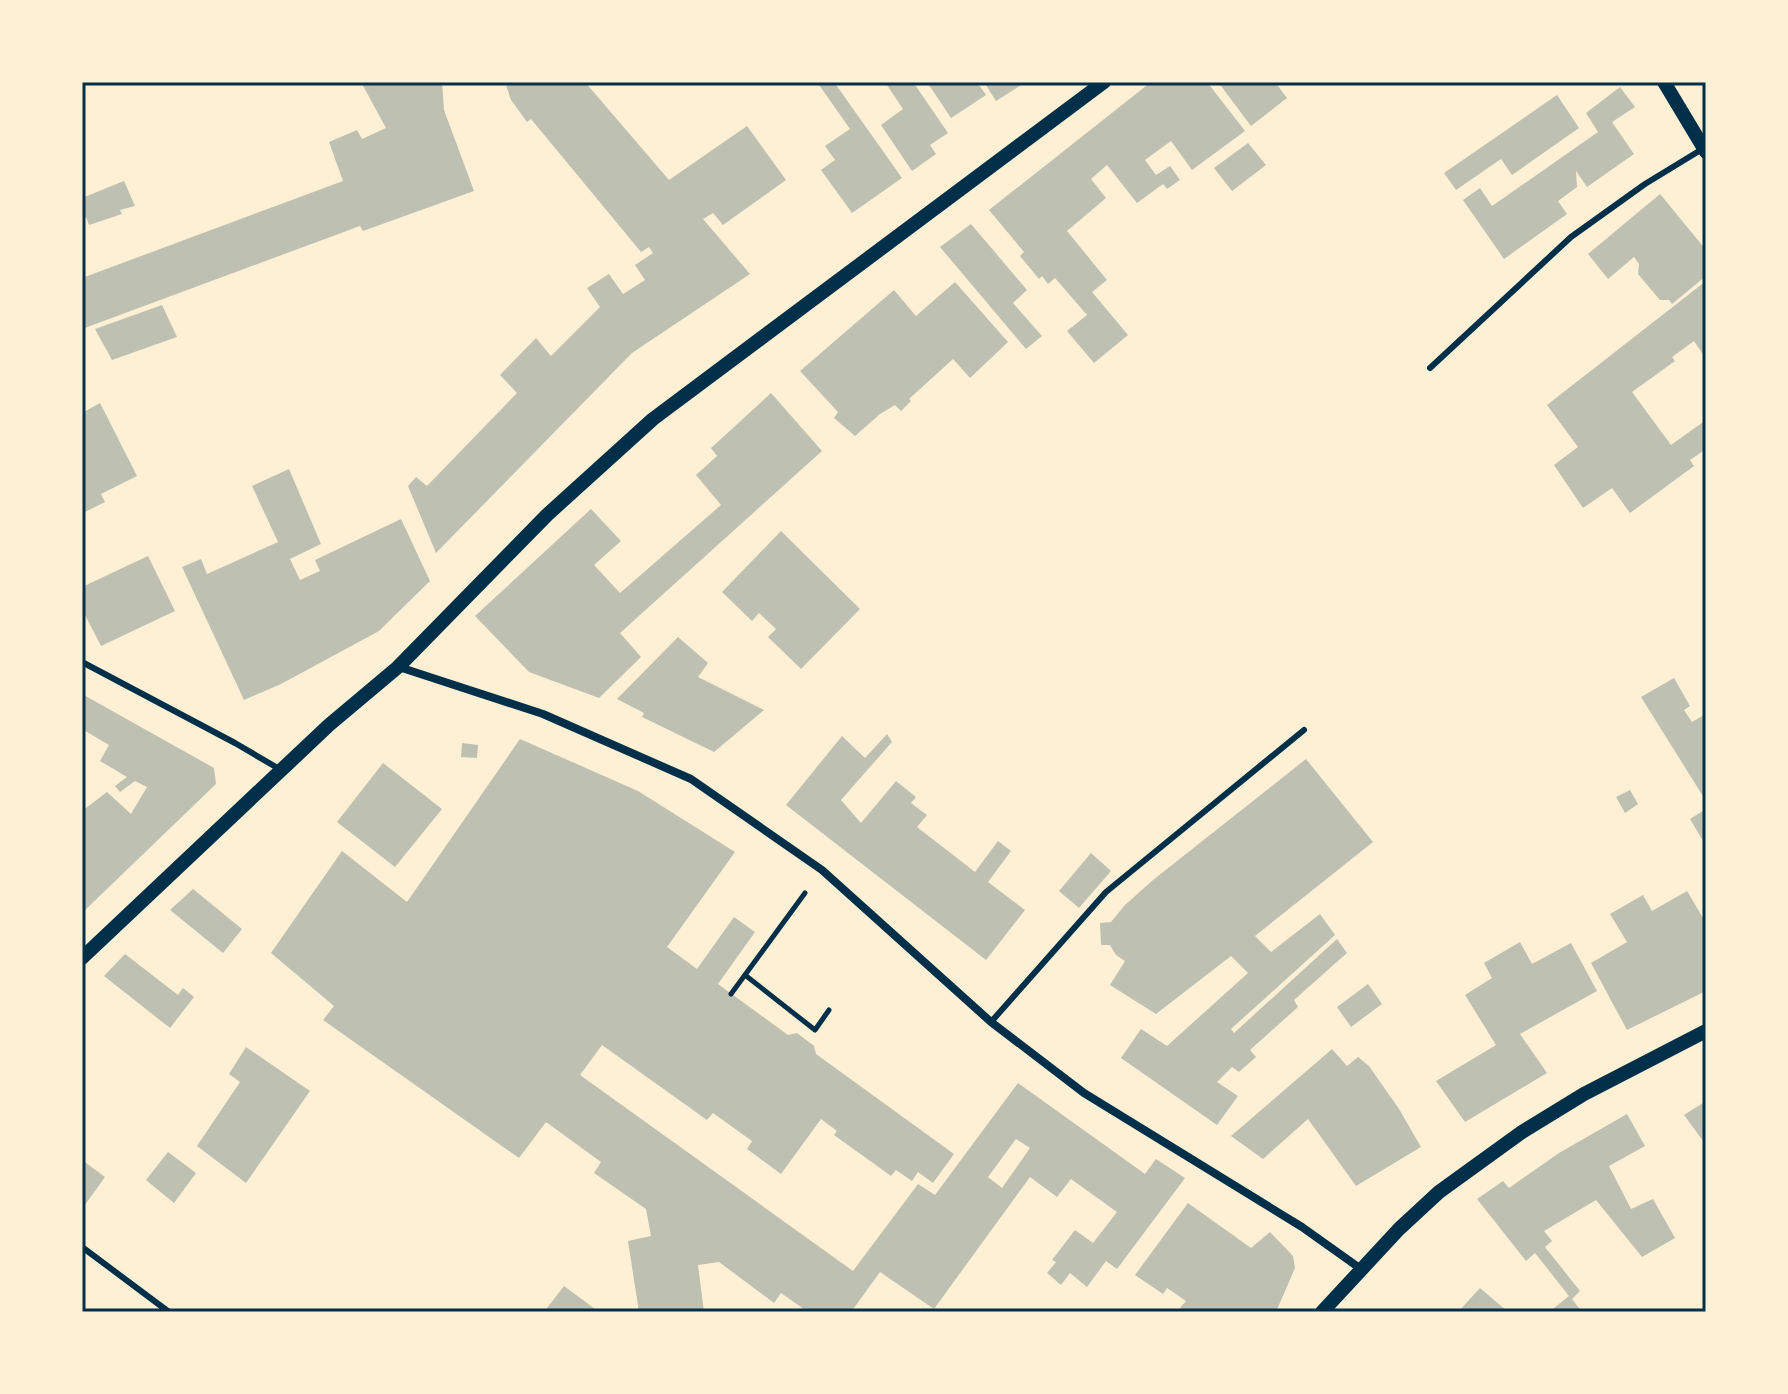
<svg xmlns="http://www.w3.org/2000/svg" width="1788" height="1394" viewBox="0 0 1788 1394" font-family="Commissioner,sans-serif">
  <rect width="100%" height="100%" fill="#fdf0d5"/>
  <g fill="#bec0b2" fill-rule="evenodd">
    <polygon points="361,82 442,82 444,110 474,191 363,231 360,226 82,329 82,278 343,181 329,142 357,130 362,139 386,128"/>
    <polygon points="505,82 585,82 669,180 747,126 786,180 723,225 713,213 703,219 750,274 632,353 436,553 408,486 416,477 427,486 517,393 500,375 536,338 551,356 600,307 587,288 609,274 623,294 645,280 635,265 653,253 649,247 641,252 531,119 527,122 511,100"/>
    <polygon points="817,82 834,82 902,178 852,213 821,170 835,160 825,146 850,129"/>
    <polygon points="885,82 913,82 948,133 930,145 936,154 912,171 881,125 903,109"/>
    <polygon points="927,82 977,82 986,95 951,118"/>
    <polygon points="984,82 1026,82 996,101"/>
    <polygon points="1151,82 1207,82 1245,131 1192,170 1171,141 1145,160 1156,175 1170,166 1180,180 1167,189 1163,184 1137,203 1107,165 1091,179 1106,198 1067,231 1107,280 1092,292 1128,335 1094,363 1067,331 1087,315 1055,278 1048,284 1042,276 1039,279 1020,256 1024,252 989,210"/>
    <polygon points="1218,82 1275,82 1287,98 1251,126"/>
    <polygon points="1620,87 1635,107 1612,122 1634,154 1587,187 1576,171 1577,187 1558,201 1567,214 1504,259 1463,200 1480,188 1492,206 1598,132 1586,113"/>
    <polygon points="1557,95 1579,128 1512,175 1501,159 1456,190 1444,173"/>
    <polygon points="1248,143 1266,165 1232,191 1214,168"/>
    <polygon points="124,181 135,206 120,210 122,214 89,225 86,217 82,219 82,198"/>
    <polygon points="1660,194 1706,250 1706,276 1672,304 1669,300 1660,300 1638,274 1639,264 1634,257 1608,279 1588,254"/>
    <polygon points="971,224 1027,290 1013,303 1042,336 1026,349 940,247"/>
    <polygon points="1706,281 1706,359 1694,341 1672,357 1675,361 1632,392 1671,445 1706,420 1706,449 1690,460 1694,466 1630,513 1612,488 1583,508 1554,465 1578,447 1547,405"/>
    <polygon points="955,282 1008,342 970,378 953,359 909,399 911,401 901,411 895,405 880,414 855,436 834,418 838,412 800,371 894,290 916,316"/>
    <polygon points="162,305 177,337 112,360 95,329"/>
    <polygon points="771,393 822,451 620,633 641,657 599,698 529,672 475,616 591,509 621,541 594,565 620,593 721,505 696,475 717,456 711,448"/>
    <polygon points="100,403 137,476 101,494 105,502 85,512 82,507 82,413"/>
    <polygon points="289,469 321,544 290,559 300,580 320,571 315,560 401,519 430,581 379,631 281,684 244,700 182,567 201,559 207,574 278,542 252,486"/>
    <polygon points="781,531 860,609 801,669 768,637 776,629 759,613 752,621 722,592"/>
    <polygon points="148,556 175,611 101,646 82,609 82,587"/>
    <polygon points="678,637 708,663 698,677 764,710 714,752 642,717 644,713 617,699"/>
    <polygon points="1674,678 1690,706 1684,710 1692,722 1706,714 1706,801 1641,697"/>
    <polygon points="82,694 214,768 216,784 82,913 82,811 107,792 131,814 147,787 135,781 120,792 115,786 127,777 100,761 109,745 82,729"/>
    <polygon points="887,734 892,742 841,800 861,823 896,781 916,797 911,803 927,815 917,827 975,872 998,841 1011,851 988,882 1025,910 986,960 786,805 842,736 865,758"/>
    <path d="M 520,739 L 638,791 L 735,852 L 667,947 L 697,969 L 734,917 L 755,932 L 718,984 L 788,1035 L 797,1033 L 814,1046 L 816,1054 L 954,1154 L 933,1183 L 918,1172 L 912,1181 L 896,1170 L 891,1176 L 834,1135 L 837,1131 L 821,1119 L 781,1174 L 747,1149 L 752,1141 L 713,1113 L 707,1120 L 602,1045 L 580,1075 L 853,1271 L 918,1184 L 935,1195 L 1018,1083 L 1145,1174 L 1156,1159 L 1185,1178 L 1117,1269 L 1106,1261 L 1087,1287 L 1070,1273 L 1061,1285 L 1047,1273 L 1056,1262 L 1052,1260 L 1075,1230 L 1093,1243 L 1117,1212 L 1071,1179 L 1057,1197 L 1030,1177 L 934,1309 L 880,1272 L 851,1312 L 808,1312 L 781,1293 L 774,1303 L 719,1262 L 698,1265 L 704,1312 L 639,1312 L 628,1241 L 651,1236 L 646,1209 L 594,1173 L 601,1162 L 546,1122 L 519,1158 L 323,1020 L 334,1006 L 271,953 L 342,851 L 407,902 ZM 1016,1139 L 1030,1148 L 1002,1188 L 988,1177 Z"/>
    <polygon points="462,743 478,745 477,758 461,757"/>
    <polygon points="1306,759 1373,842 1255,936 1271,952 1320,914 1335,935 1231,1029 1234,1033 1337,939 1347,953 1294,1000 1298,1007 1250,1050 1256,1057 1239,1072 1232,1067 1217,1082 1238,1096 1217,1125 1121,1058 1141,1029 1167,1046 1248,973 1231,956 1156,1014 1110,985 1125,961 1116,955 1110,945 1101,945 1100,923 1111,922 1125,905 1153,880"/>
    <polygon points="383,763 442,809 395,867 337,822"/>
    <polygon points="1630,790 1638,804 1625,813 1616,797"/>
    <polygon points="1706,809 1706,846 1690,819"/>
    <polygon points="1091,853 1111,871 1079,908 1059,891"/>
    <polygon points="193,889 242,929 223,953 170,910"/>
    <polygon points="1687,891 1706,923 1706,991 1627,1030 1591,963 1627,942 1610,914 1643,895 1652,911"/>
    <polygon points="1520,942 1532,964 1571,943 1597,991 1520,1034 1547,1073 1465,1122 1436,1081 1496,1045 1465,995 1492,978 1484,963"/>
    <polygon points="125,954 178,995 183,988 194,997 170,1028 104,976"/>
    <polygon points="1368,984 1382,1004 1351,1027 1337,1007"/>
    <polygon points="246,1047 310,1091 246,1183 197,1146 240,1082 229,1074"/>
    <polygon points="1332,1049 1347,1066 1358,1057 1369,1066 1399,1109 1421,1147 1356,1186 1308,1119 1263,1159 1231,1136"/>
    <polygon points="1706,1101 1706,1145 1684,1115"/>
    <polygon points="1627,1114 1645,1146 1609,1166 1631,1209 1653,1199 1675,1238 1642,1257 1596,1200 1544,1231 1552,1241 1545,1247 1580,1291 1572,1299 1582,1312 1549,1312 1569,1296 1535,1253 1526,1261 1477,1199 1503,1181 1509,1188 1559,1153"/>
    <polygon points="168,1152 196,1173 174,1203 146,1180"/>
    <polygon points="82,1160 105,1177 82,1209"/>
    <polygon points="1188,1203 1251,1248 1270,1232 1293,1256 1295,1268 1276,1312 1184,1312 1180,1308 1186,1301 1167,1288 1163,1294 1135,1275"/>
    <polygon points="564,1286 599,1312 544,1312"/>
    <polygon points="1480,1288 1508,1312 1458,1312"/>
  </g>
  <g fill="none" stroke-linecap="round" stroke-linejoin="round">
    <g stroke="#003049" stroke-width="5">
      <polyline points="745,975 815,1030 829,1010"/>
      <polyline points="731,994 805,893"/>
    </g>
    <g stroke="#003049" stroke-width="6">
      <polyline points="1430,368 1571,237 1645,184 1704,148"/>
      <polyline points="82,662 235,743 281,770"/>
      <polyline points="991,1022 1106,892 1304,730"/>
      <polyline points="82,1247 169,1312"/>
    </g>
    <polyline stroke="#003049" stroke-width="8" points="399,667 543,714 691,779 822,870 991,1022 1084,1093 1302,1227 1361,1269"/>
    <g stroke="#003049" stroke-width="14">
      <polyline points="1664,82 1706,152"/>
      <polyline points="82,958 329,725 398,667 547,515 653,419 1104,82"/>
      <polyline points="1322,1312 1399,1229 1439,1192 1522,1132 1584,1094 1706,1031"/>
    </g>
  </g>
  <rect width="1788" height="1394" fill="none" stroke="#fdf0d5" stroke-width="168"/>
  <rect x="84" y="84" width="1620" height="1226" fill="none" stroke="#003049" stroke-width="3"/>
</svg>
